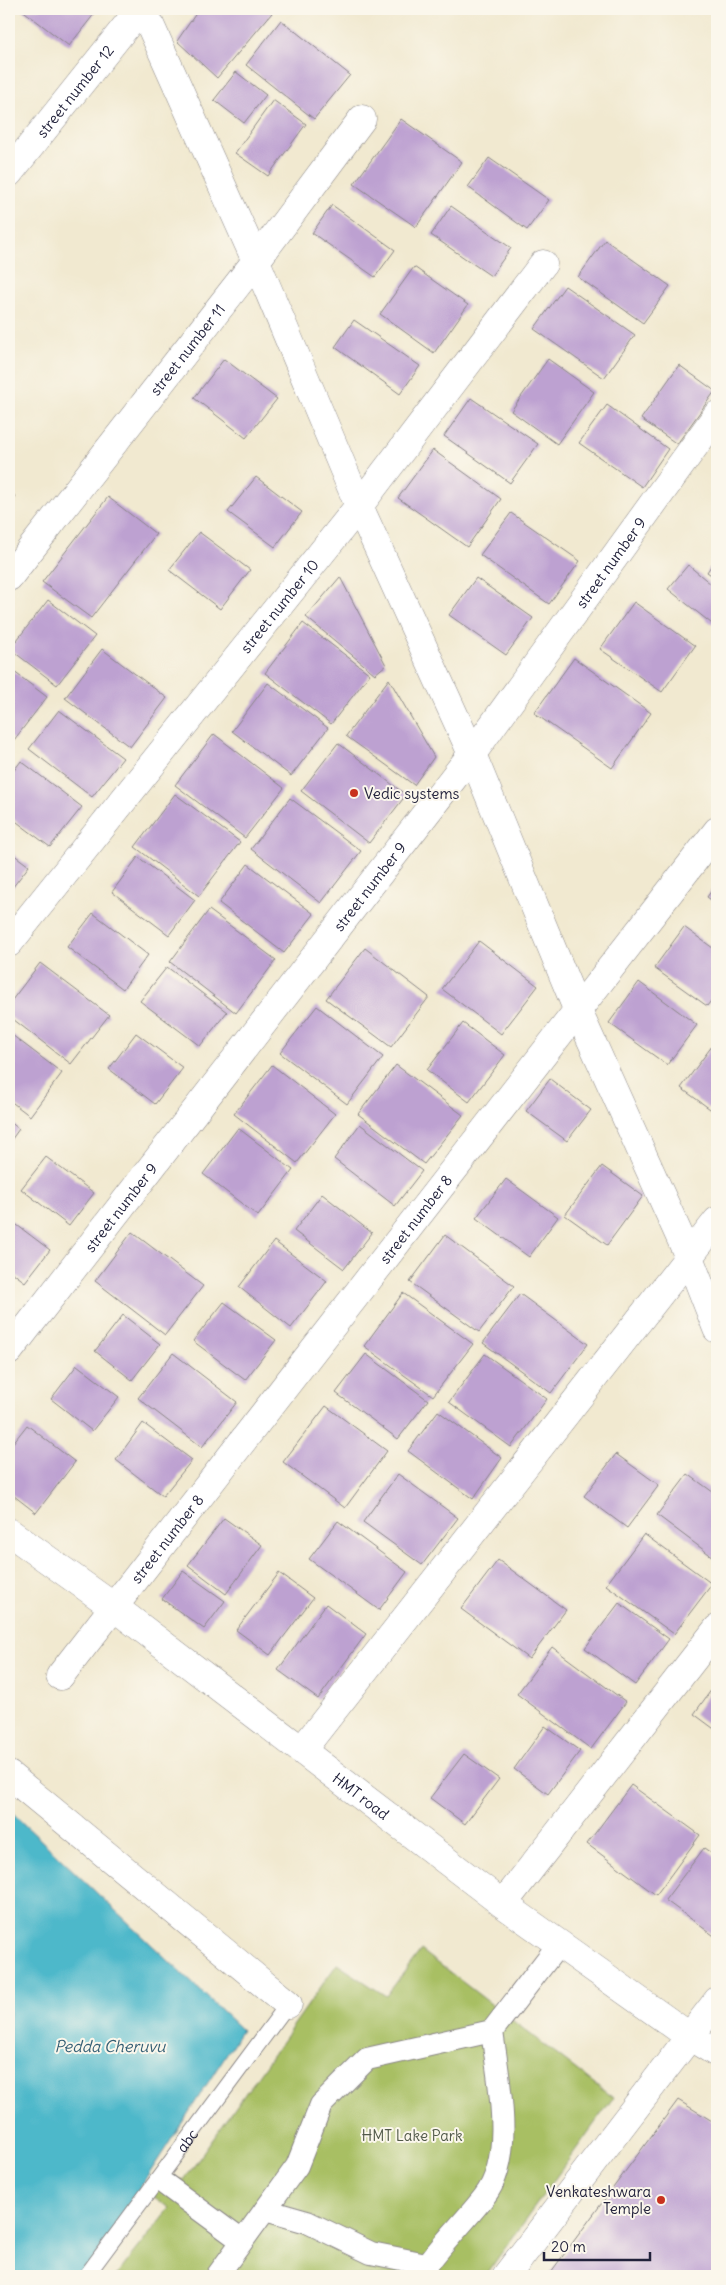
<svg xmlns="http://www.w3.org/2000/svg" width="726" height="2285" viewBox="0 0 726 2285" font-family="Delius,sans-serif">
  <rect width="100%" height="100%" fill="#fbf7ec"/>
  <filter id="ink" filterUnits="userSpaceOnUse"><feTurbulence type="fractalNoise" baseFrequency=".02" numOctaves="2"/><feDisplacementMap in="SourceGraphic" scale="10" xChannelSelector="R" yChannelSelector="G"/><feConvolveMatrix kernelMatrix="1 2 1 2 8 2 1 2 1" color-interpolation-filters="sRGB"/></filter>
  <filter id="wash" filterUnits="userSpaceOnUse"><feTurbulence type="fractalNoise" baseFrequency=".0096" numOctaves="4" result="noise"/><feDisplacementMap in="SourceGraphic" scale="20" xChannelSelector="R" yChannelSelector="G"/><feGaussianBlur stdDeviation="1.12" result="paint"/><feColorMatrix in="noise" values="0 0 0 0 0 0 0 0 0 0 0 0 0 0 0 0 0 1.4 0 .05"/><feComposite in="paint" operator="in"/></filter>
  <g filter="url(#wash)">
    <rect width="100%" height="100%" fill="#f1e9d0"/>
    <polygon fill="#a8bf64" stroke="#657050" points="421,1950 613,2098 485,2276 116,2276 170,2208 147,2192 161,2171 184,2180 337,1964 386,1996"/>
    <polygon fill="#4db8ca" stroke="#386d82" points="9,1810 242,2030 83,2276 9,2276"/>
    <g id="blocks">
      <g fill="#bda1d1">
        <polygon points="21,9 90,9 95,13 69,46"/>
        <polygon points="199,9 267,9 272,13 217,78 177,41"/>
        <polygon points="281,20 350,75 314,119 246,65"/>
        <polygon points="236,72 266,95 244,123 214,100"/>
        <polygon points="273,100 306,124 268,176 235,153"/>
        <polygon points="401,119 462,162 416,227 354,184"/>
        <polygon points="489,158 549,200 527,230 468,187"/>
        <polygon points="332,205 395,250 375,277 312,233"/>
        <polygon points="451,206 511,248 491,276 431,235"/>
        <polygon points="605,240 670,286 643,323 578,277"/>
        <polygon points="414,267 468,305 434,353 380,314"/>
        <polygon points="565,286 635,335 604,378 534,329"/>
        <polygon points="354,320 420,366 400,394 335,347"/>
        <polygon points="224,359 277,399 246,438 194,398"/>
        <polygon points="548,359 594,392 557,444 511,411"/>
        <polygon points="679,365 715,391 677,444 641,419"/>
        <polygon points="471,398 538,444 510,483 444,436"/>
        <polygon points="607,405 668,449 642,487 579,443"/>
        <polygon points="433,450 501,499 467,547 398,498"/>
        <polygon points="256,477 302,512 275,547 228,512"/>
        <polygon points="9,491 15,496 9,504"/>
        <polygon points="108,497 156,534 91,618 42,582"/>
        <polygon points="511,513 580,561 549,604 480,555"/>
        <polygon points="199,532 250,570 220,609 169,570"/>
        <polygon points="717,557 717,579 707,572"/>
        <polygon points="688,565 717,589 716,627 668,589"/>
        <polygon points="340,577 386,665 375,674 306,617"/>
        <polygon points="476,578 533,618 506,655 449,615"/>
        <polygon points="48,600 95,636 57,685 10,649"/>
        <polygon points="634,602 695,646 662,692 600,649"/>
        <polygon points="303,623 370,674 331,724 265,673"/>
        <polygon points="102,649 167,698 130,747 65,698"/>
        <polygon points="574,658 651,713 612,768 534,713"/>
        <polygon points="9,668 47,697 14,740 9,736"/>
        <polygon points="389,679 434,757 414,785 346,736"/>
        <polygon points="268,683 328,728 291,776 232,731"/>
        <polygon points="59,710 123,758 92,797 29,749"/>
        <polygon points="214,734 284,788 245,838 175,785"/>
        <polygon points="338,743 406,795 369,843 301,791"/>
        <polygon points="21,761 82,807 50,847 9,816 9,777"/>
        <polygon points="175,794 240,842 199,896 135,847"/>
        <polygon points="290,798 361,851 321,903 251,849"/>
        <polygon points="9,851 29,866 9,892"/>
        <polygon points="138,857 195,900 169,935 112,892"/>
        <polygon points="248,864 314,914 284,953 219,903"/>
        <polygon points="717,883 717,904 707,897"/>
        <polygon points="209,910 276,960 236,1013 170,962"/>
        <polygon points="93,913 148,955 123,989 67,947"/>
        <polygon points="684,927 717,951 717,993 707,1006 654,968"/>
        <polygon points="479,941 538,986 501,1034 442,989"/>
        <polygon points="365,948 429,997 391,1047 326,999"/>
        <polygon points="40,963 109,1015 71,1064 9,1016 9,1004"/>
        <polygon points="167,967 227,1012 200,1046 140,1001"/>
        <polygon points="639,982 697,1025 667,1065 609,1023"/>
        <polygon points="317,1006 383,1057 347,1104 280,1053"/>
        <polygon points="463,1023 505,1055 469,1102 427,1070"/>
        <polygon points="136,1033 183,1068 155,1104 109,1069"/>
        <polygon points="12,1035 62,1073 30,1116 9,1100 9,1039"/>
        <polygon points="715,1042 717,1044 717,1114 681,1088"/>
        <polygon points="272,1065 335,1114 297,1163 234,1114"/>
        <polygon points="396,1065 463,1115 424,1164 358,1114"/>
        <polygon points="550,1079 591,1110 567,1141 526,1111"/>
        <polygon points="9,1121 19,1129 9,1143"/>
        <polygon points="360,1124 422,1171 395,1206 334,1159"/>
        <polygon points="238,1128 293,1170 258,1216 203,1174"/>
        <polygon points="46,1157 94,1193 69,1226 21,1189"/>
        <polygon points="602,1166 643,1196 607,1245 565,1215"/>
        <polygon points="506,1179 558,1217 529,1257 476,1218"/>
        <polygon points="322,1194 372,1233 344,1269 294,1231"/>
        <polygon points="9,1219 50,1250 25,1282 9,1270"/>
        <polygon points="132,1232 203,1286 165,1335 95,1281"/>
        <polygon points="445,1235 514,1286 479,1332 410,1282"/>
        <polygon points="274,1241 327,1281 291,1328 239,1287"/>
        <polygon points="403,1293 473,1344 433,1396 364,1346"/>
        <polygon points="520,1294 588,1344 551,1393 483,1343"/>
        <polygon points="224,1302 276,1340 245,1380 193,1341"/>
        <polygon points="123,1315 160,1344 132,1380 95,1351"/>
        <polygon points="173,1353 237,1402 202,1447 138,1398"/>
        <polygon points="366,1354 428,1400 398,1439 336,1393"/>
        <polygon points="485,1354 547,1399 511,1447 449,1402"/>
        <polygon points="77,1365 119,1397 92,1431 51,1399"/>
        <polygon points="326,1406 387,1451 345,1508 283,1462"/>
        <polygon points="438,1411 502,1458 473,1499 408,1451"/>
        <polygon points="143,1423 192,1460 163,1496 116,1460"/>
        <polygon points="27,1425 75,1462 36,1513 9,1492 9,1448"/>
        <polygon points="616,1454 659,1485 627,1528 584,1496"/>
        <polygon points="398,1474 458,1518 422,1565 363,1522"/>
        <polygon points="688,1474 717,1495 717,1560 657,1515"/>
        <polygon points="224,1518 262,1545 226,1594 188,1565"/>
        <polygon points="338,1521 407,1572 379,1610 309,1559"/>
        <polygon points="644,1534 712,1584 674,1634 606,1585"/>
        <polygon points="498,1560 566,1610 529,1659 461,1609"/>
        <polygon points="183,1571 225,1601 204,1629 162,1599"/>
        <polygon points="279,1573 313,1598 270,1655 236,1630"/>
        <polygon points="619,1603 669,1639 635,1685 585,1648"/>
        <polygon points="326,1604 366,1634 318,1699 278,1670"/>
        <polygon points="552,1647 626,1702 591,1749 517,1694"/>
        <polygon points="717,1682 717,1731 694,1714"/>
        <polygon points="545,1726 580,1751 548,1794 514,1769"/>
        <polygon points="464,1754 499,1779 465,1824 430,1798"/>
        <polygon points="631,1785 700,1835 656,1895 587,1844"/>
        <polygon points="704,1848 717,1857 717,1938 665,1900"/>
        <polygon points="678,2100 717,2124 717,2276 548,2276"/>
      </g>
    </g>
  </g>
  <g filter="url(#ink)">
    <use href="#blocks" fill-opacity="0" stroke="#8a8686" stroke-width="1"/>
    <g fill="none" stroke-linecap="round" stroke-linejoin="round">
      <defs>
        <g id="service">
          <path id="s1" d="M 86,2276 L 288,2004"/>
        </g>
        <g id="pedestrian">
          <polyline points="166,2185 242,2241"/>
          <polyline points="265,2210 307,2222 371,2253 426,2264"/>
          <polyline points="217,2276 297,2166 321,2105 367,2059 492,2031 559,1944"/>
          <path d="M 419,2276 C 438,2247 463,2224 484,2197 C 516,2157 498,2079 492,2031"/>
        </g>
        <g id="minor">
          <polyline points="143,9 256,261 359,506 472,754 577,1009 689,1257 717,1329"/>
          <path id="s2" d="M 9,173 L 140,9"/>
          <path id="s3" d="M 9,577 L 256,261 L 362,119"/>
          <path id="s4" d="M 9,943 L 359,506 L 543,264"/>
          <path id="s5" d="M 9,1351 L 472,754 L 717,415"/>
          <path id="s6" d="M 9,1532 L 114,1607 L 503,1904 L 689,2036 L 717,2053"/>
          <path id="s7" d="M 60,1676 L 717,831"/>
          <polyline points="302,1750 717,1221"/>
          <polyline points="9,1775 288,2004"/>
          <polyline points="503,1904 717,1629"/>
          <polyline points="506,2276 717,2001"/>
        </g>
      </defs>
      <use href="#service" stroke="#8a8686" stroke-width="17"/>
      <use href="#pedestrian" stroke="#8a8686" stroke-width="24"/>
      <use href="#minor" stroke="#8a8686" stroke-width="29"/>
      <use href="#service" stroke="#fff" stroke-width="15"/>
      <use href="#pedestrian" stroke="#fff" stroke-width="22"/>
      <use href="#minor" stroke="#fff" stroke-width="28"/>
    </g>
  </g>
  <g fill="#c8321e" stroke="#fbf7ec" stroke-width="2">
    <circle cx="354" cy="793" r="5"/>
    <circle cx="661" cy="2200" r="5"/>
  </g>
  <g text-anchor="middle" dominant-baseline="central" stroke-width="4" stroke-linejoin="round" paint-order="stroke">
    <g font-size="15" fill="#22223b" stroke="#fbf7ec">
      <text stroke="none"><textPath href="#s2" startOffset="105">street number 12</textPath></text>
      <text stroke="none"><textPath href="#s3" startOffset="289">street number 11</textPath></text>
      <text stroke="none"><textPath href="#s5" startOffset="992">street number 9</textPath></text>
      <text stroke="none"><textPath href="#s4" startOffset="432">street number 10</textPath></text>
      <text stroke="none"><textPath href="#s5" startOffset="588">street number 9</textPath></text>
      <text stroke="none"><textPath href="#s5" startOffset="182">street number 9</textPath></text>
      <text stroke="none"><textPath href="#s7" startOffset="579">street number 8</textPath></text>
      <text stroke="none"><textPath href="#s7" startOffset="174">street number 8</textPath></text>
      <text stroke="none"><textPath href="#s6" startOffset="440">HMT road</textPath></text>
      <text stroke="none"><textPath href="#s1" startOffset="169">abc</textPath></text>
    </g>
    <g font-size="15" fill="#22223b" stroke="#fbf7ec" text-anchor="start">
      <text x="364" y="793">Vedic systems</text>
      <text x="651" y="2191" text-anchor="end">Venkateshwara<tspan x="651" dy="17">Temple</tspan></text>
    </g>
    <g font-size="15" fill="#515949" stroke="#fbf7ec">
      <text x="412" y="2135">HMT Lake Park</text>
    </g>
    <g font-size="16" font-style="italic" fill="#335e74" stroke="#fbf7ec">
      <text x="110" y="2046">Pedda Cheruvu</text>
    </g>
  </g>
  <rect width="726" height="2285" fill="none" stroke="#fbf7ec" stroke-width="30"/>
  <path d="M544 2252v8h106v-8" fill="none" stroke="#22223b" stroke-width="2.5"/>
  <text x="551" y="2252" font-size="15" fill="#22223b" stroke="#fbf7ec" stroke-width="4" paint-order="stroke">20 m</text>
</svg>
